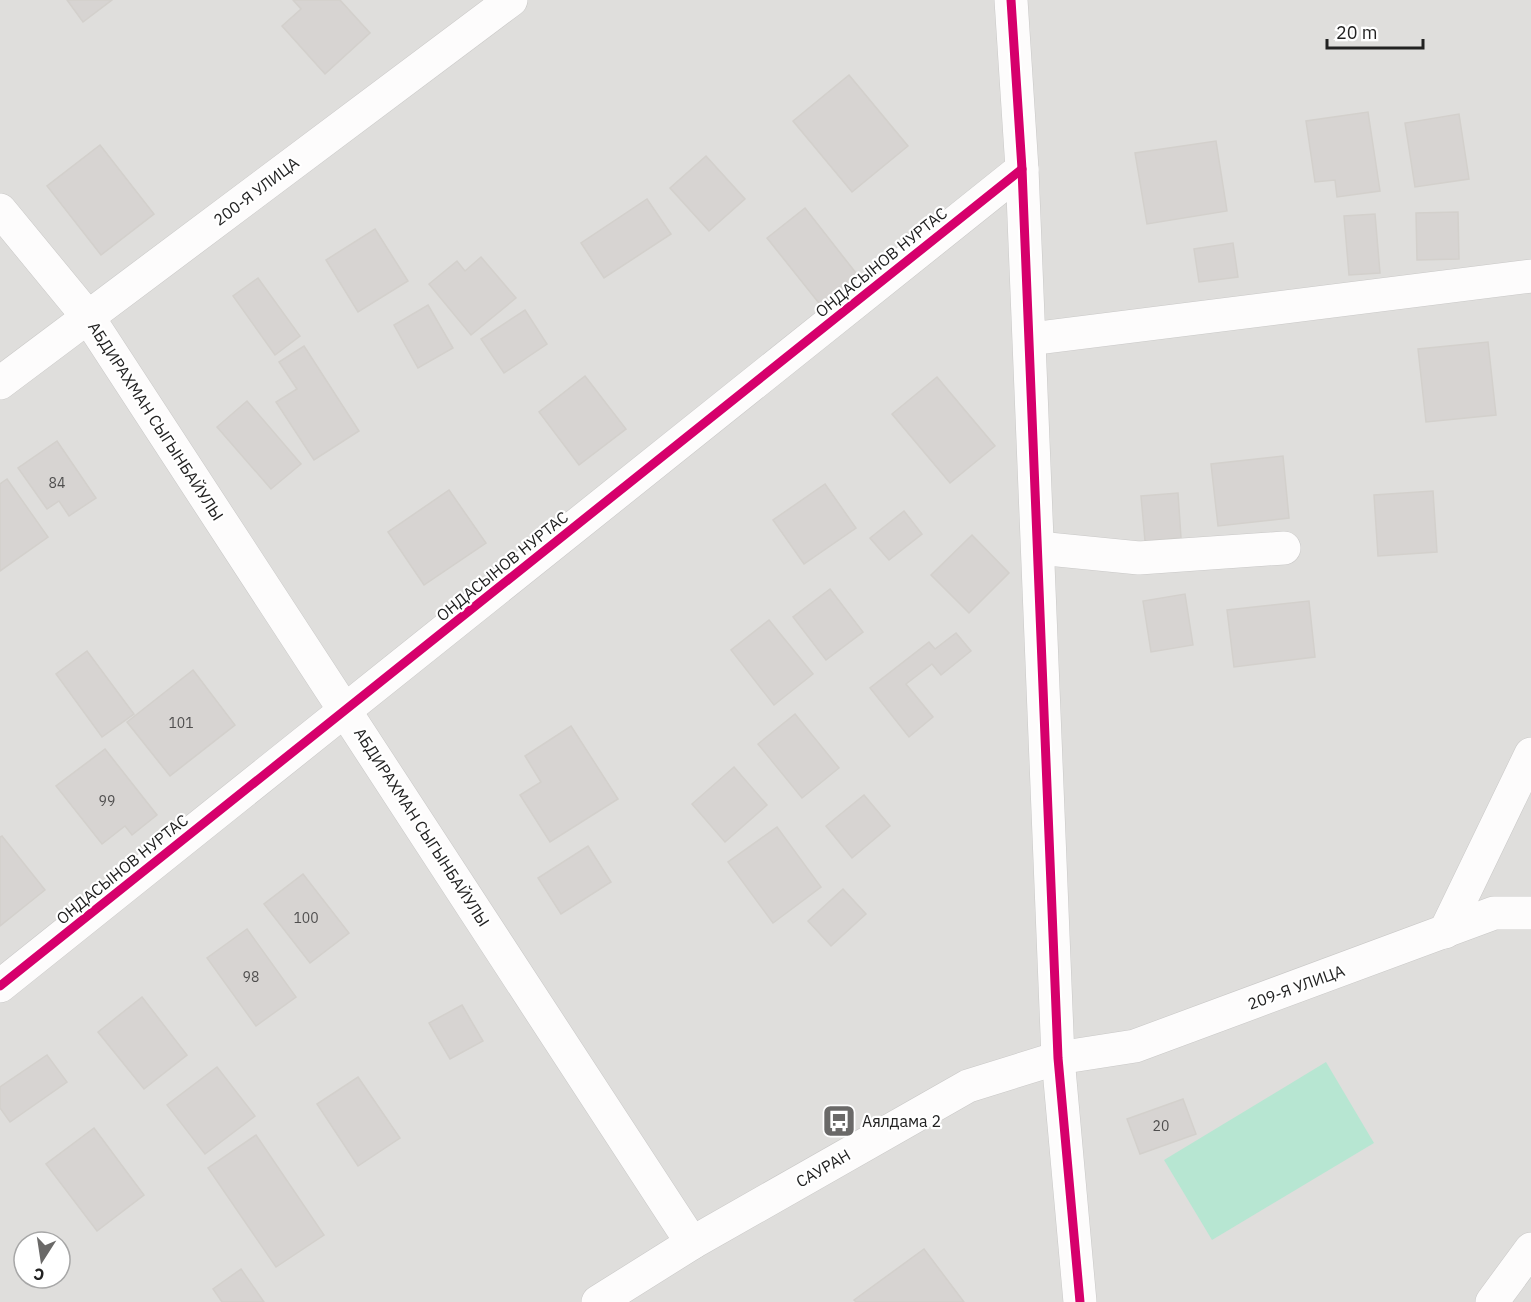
<svg xmlns="http://www.w3.org/2000/svg" width="1531" height="1302" viewBox="0 0 1531 1302" font-family="'IBM Plex Sans',sans-serif">
  <rect width="100%" height="100%" fill="#f0eeeb"/>
  <path fill="#dfdedc" fill-rule="evenodd" d="M 0,0 L 1531,0 L 1531,1302 L 0,1302 ZM 24,1242 L 60,1242 L 60,1278 L 24,1278 Z"/>
  <polygon fill="#b7e6d2" points="1326,1062 1374,1143 1212,1240 1164,1160"/>
  <g fill="#d7d4d2" stroke="#d3d0cc" stroke-width="1.5">
    <polygon points="67,0 112,0 83,22"/>
    <polygon points="293,0 340,0 370,33 325,74 282,26 301,9"/>
    <polygon points="849,75 908,146 852,192 793,121"/>
    <polygon points="1368,112 1380,191 1337,197 1335,180 1315,182 1306,121"/>
    <polygon points="1459,114 1469,179 1415,187 1405,123"/>
    <polygon points="1216,141 1227,211 1147,224 1135,153"/>
    <polygon points="100,145 154,214 101,255 47,186"/>
    <polygon points="706,156 745,199 709,231 670,188"/>
    <polygon points="647,199 671,234 604,278 581,243"/>
    <polygon points="805,208 863,282 826,312 767,238"/>
    <polygon points="1458,212 1459,259 1417,260 1416,213"/>
    <polygon points="1375,214 1380,273 1349,275 1344,216"/>
    <polygon points="375,229 408,281 358,312 326,260"/>
    <polygon points="1233,243 1238,277 1199,282 1194,249"/>
    <polygon points="481,257 516,298 471,335 429,284 457,261 465,271"/>
    <polygon points="258,278 300,336 275,355 233,296"/>
    <polygon points="428,305 453,348 418,368 394,325"/>
    <polygon points="525,310 547,344 504,373 481,339"/>
    <polygon points="1488,342 1496,415 1426,422 1418,349"/>
    <polygon points="304,346 359,431 314,460 276,402 297,389 279,362"/>
    <polygon points="585,376 626,429 579,465 539,412"/>
    <polygon points="937,377 995,446 950,483 892,414"/>
    <polygon points="247,401 301,464 271,489 217,427"/>
    <polygon points="57,441 96,498 69,516 59,501 47,509 18,468"/>
    <polygon points="1283,456 1289,518 1218,526 1211,464"/>
    <polygon points="7,479 48,537 0,571 0,484"/>
    <polygon points="825,484 856,528 804,564 773,520"/>
    <polygon points="449,490 486,543 424,585 388,532"/>
    <polygon points="1433,491 1437,552 1378,556 1374,495"/>
    <polygon points="1178,493 1181,538 1145,541 1141,496"/>
    <polygon points="904,511 922,534 889,560 870,538"/>
    <polygon points="972,535 1009,573 969,613 931,575"/>
    <polygon points="830,589 863,632 826,660 793,617"/>
    <polygon points="1185,594 1193,645 1151,652 1143,601"/>
    <polygon points="1309,601 1315,657 1234,667 1227,610"/>
    <polygon points="769,620 813,674 774,705 731,650"/>
    <polygon points="956,633 971,651 941,675 932,664 906,684 933,717 909,737 870,688 929,642 935,649"/>
    <polygon points="87,651 134,714 102,737 56,674"/>
    <polygon points="193,670 235,725 170,776 127,722"/>
    <polygon points="795,714 839,768 802,798 758,744"/>
    <polygon points="571,726 618,799 550,842 520,795 541,782 525,756"/>
    <polygon points="105,749 157,815 132,835 125,826 102,844 56,786"/>
    <polygon points="734,767 767,805 725,842 692,804"/>
    <polygon points="864,795 890,826 852,858 826,826"/>
    <polygon points="777,827 821,887 773,923 728,862"/>
    <polygon points="2,836 45,890 0,926 0,837"/>
    <polygon points="588,846 611,882 561,914 538,878"/>
    <polygon points="303,874 349,933 310,963 264,904"/>
    <polygon points="843,889 866,914 831,946 808,921"/>
    <polygon points="247,929 296,997 256,1026 207,958"/>
    <polygon points="142,997 187,1055 144,1089 98,1032"/>
    <polygon points="462,1005 483,1041 450,1059 429,1023"/>
    <polygon points="47,1055 67,1082 10,1122 0,1108 0,1087"/>
    <polygon points="217,1067 255,1116 205,1154 167,1105"/>
    <polygon points="358,1077 400,1138 358,1166 317,1104"/>
    <polygon points="1183,1099 1196,1134 1140,1154 1127,1119"/>
    <polygon points="94,1128 144,1195 97,1231 46,1164"/>
    <polygon points="256,1135 324,1235 276,1267 208,1168"/>
    <polygon points="924,1249 964,1302 856,1302 854,1300"/>
    <polygon points="241,1269 264,1302 222,1302 213,1289"/>
  </g>
  <g fill="none" stroke-linecap="round" stroke-linejoin="round">
    <defs>
      <g id="minor">
        <polyline points="1011,0 1022,169 1058,1058 1080,1302"/>
        <polyline points="0,210 88,317 692,1243"/>
        <polyline points="1030,339 1531,276"/>
        <polyline points="0,383 511,0"/>
        <polyline points="1038,548 1139,558 1284,548"/>
        <polyline points="1445,932 1531,754"/>
        <polyline points="0,986 1022,169"/>
        <polyline points="598,1302 692,1243 968,1086 1058,1058 1135,1046 1494,913 1531,913"/>
        <polyline points="1492,1302 1531,1249"/>
      </g>
    </defs>
    <use href="#minor" stroke="#c9c8c7" stroke-width="34"/>
    <use href="#minor" stroke="#fdfcfc" stroke-width="33"/>
    <defs>
      <g id="cycleway">
        <polyline points="1011,0 1022,169 1058,1058 1080,1302"/>
        <polyline points="0,986 1022,169"/>
      </g>
    </defs>
    <use href="#cycleway" stroke="#fff" stroke-width="13"/>
    <use href="#cycleway" stroke="#d6006c" stroke-width="9"/>
  </g>
  <defs>
    <symbol id="bus-square" viewBox="-11 -11 22 22"><rect x="-9" y="-9" width="18" height="18" rx="4" fill="#6a6968" stroke="#fff"/><path d="M-5-6H5V4H4V6H2V4H-2V6H-4V4H-5ZM-3.5-4V0h7V-4ZM-3.5 1.2v1.5H-2V1.2ZM2 1.2v1.5H3.5V1.2Z" fill="#fff"/></symbol>
  </defs>
  <g fill-rule="evenodd">
    <use href="#bus-square" x="820" y="1102" width="38" height="38"/>
  </g>
  <g text-anchor="middle" dominant-baseline="central" stroke-width="4.5" stroke-linejoin="round" paint-order="stroke">
    <g font-size="14" fill="#4f4e4e">
      <text x="57" y="483">84</text>
      <text x="181" y="723">101</text>
      <text x="107" y="801">99</text>
      <text x="306" y="918">100</text>
      <text x="251" y="977">98</text>
      <text x="1161" y="1126">20</text>
    </g>
    <g font-size="16" fill="#222" stroke="#fff">
      <text transform="translate(256 191) rotate(-37)">200-Я УЛИЦА</text>
      <text transform="translate(881 262) rotate(-39)">ОНДАСЫНОВ НУРТАС</text>
      <text transform="translate(156 421) rotate(57)">АБДИРАХМАН СЫГЫНБАЙУЛЫ</text>
      <text transform="translate(502 566) rotate(-39)">ОНДАСЫНОВ НУРТАС</text>
      <text transform="translate(422 827) rotate(57)">АБДИРАХМАН СЫГЫНБАЙУЛЫ</text>
      <text transform="translate(122 869) rotate(-39)">ОНДАСЫНОВ НУРТАС</text>
      <text transform="translate(1296 987) rotate(-20)">209-Я УЛИЦА</text>
      <text transform="translate(823 1168) rotate(-30)">САУРАН</text>
    </g>
    <g font-size="16" fill="#222" stroke="#fff" text-anchor="start">
      <text x="862" y="1121">Аялдама 2</text>
    </g>
  </g>
  <g transform="translate(42 1260) rotate(192)"><circle r="28" fill="#ffffff" stroke="#a7a7a7" stroke-width="1.5"/>
  <path d="M0-4.5L10 22L0 15L-10 22Z" fill="#6a6968"/>
  <text y="-9" font-size="16" font-weight="bold" text-anchor="middle" fill="#222222">С</text>
  </g>
  <path d="M1327 39v9h96v-9" fill="none" stroke="#222222" stroke-width="3"/>
  <text x="1336" y="39" font-size="18" fill="#222222" stroke="#ffffff" stroke-width="4.5" paint-order="stroke">20 m</text>
</svg>
